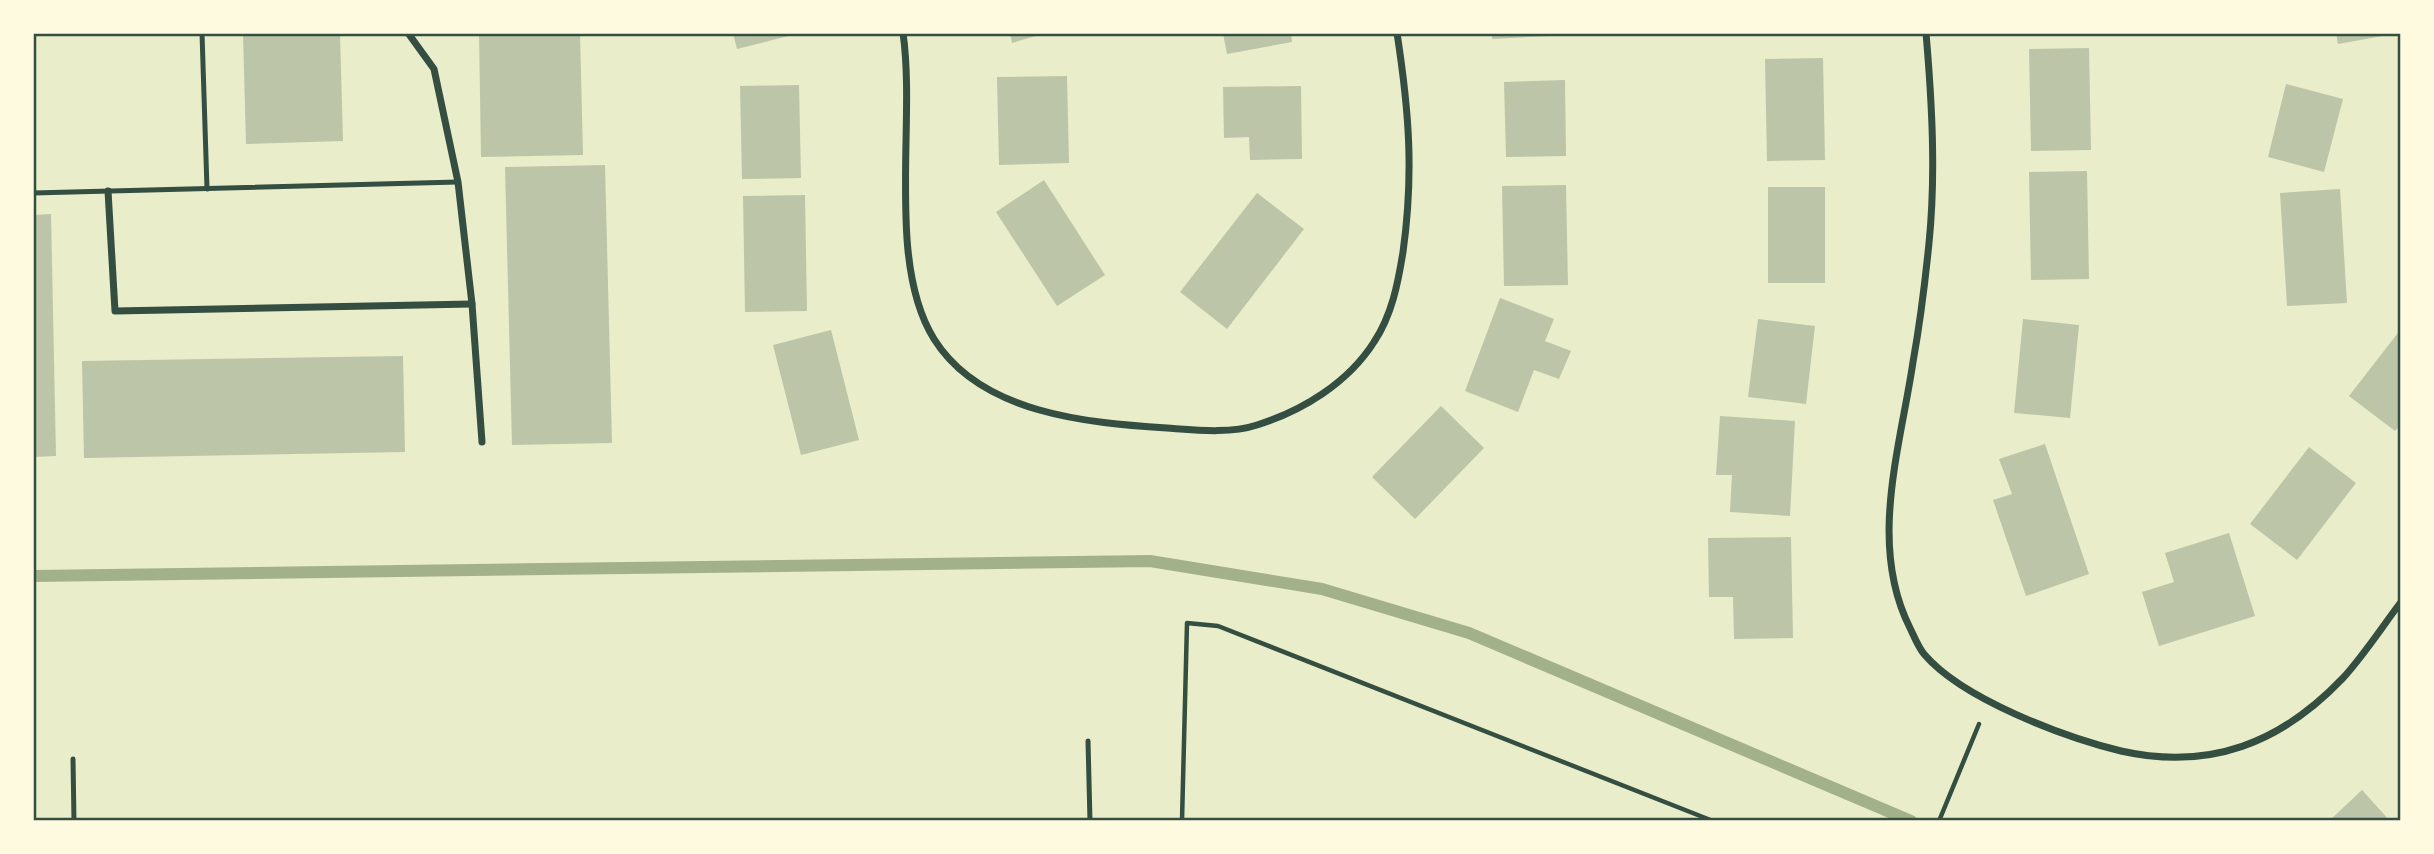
<svg xmlns="http://www.w3.org/2000/svg" width="2434" height="854" viewBox="0 0 2434 854" font-family="'DejaVu Sans',sans-serif">
  <rect width="100%" height="100%" fill="#e9edc9"/>
  <g fill="none" stroke-linecap="round" stroke-linejoin="round">
    <polyline stroke="#a3b18a" stroke-width="12" points="33,576 1150,561 1322,589 1469,633 1911,821"/>
  </g>
  <g fill="#bcc5a7">
    <polygon points="243,33 340,33 343,141 246,144"/>
    <polygon points="479,33 580,33 583,155 481,157"/>
    <polygon points="733,33 796,33 796,34 737,49"/>
    <polygon points="1010,33 1042,33 1042,34 1012,43"/>
    <polygon points="1223,33 1291,33 1292,42 1227,54"/>
    <polygon points="1492,33 1568,33 1568,35 1492,39"/>
    <polygon points="2336,33 2388,33 2388,35 2338,44"/>
    <polygon points="2089,48 2091,150 2031,151 2029,49"/>
    <polygon points="1823,58 1825,160 1767,161 1765,59"/>
    <polygon points="1067,76 1069,163 999,165 997,77"/>
    <polygon points="1565,80 1566,156 1506,157 1504,82"/>
    <polygon points="2286,84 2343,99 2324,172 2268,157"/>
    <polygon points="799,85 801,178 742,179 740,86"/>
    <polygon points="1301,86 1302,159 1250,160 1249,137 1224,138 1223,87"/>
    <polygon points="605,165 612,443 512,445 505,167"/>
    <polygon points="2087,171 2089,279 2031,280 2029,172"/>
    <polygon points="1044,180 1105,275 1057,306 996,212"/>
    <polygon points="1566,185 1568,285 1504,286 1502,186"/>
    <rect x="1768" y="187" width="57" height="96"/>
    <polygon points="2340,189 2347,303 2287,306 2280,193"/>
    <polygon points="1257,193 1304,229 1227,329 1180,292"/>
    <polygon points="805,195 807,311 745,312 743,196"/>
    <polygon points="51,214 56,456 33,457 33,215"/>
    <polygon points="1500,298 1554,319 1545,341 1571,351 1559,379 1534,370 1518,412 1465,391"/>
    <polygon points="1758,319 1815,326 1806,404 1748,397"/>
    <polygon points="2023,319 2079,325 2070,418 2014,413"/>
    <polygon points="2401,329 2401,424 2395,431 2349,396"/>
    <polygon points="831,330 859,440 801,455 773,345"/>
    <polygon points="403,356 405,452 84,458 82,361"/>
    <polygon points="1441,406 1484,448 1415,519 1372,477"/>
    <polygon points="1720,416 1795,421 1790,516 1730,512 1732,475 1716,475"/>
    <polygon points="2045,444 2089,574 2026,596 1993,500 2012,494 1999,459"/>
    <polygon points="2309,447 2356,483 2297,560 2250,524"/>
    <polygon points="2229,533 2255,616 2159,646 2142,592 2174,582 2165,553"/>
    <polygon points="1791,537 1793,638 1734,639 1733,597 1709,597 1708,538"/>
    <polygon points="2362,790 2390,821 2329,821"/>
  </g>
  <g fill="none" stroke-linecap="round" stroke-linejoin="round">
    <g stroke="#344e41" stroke-width="4.5">
      <polyline points="1182,821 1187,623 1218,626 1713,821"/>
      <polyline points="1939,821 1979,724"/>
    </g>
    <g stroke="#344e41" stroke-width="5">
      <polyline points="202,33 207,189"/>
      <polyline points="33,193 458,182"/>
      <polyline points="1088,741 1090,821"/>
      <polyline points="73,759 74,821"/>
    </g>
    <g stroke="#344e41" stroke-width="7">
      <polyline points="408,33 434,69 458,182 472,304 482,442"/>
      <path d="M 903,33 C 916,123 886,262 934,339 C 981,414 1088,423 1167,428 C 1195,430 1230,434 1257,425 C 1302,411 1348,383 1374,342 C 1392,315 1398,283 1403,252 C 1414,173 1409,111 1397,33"/>
      <path d="M 1926,33 C 1932,103 1936,174 1929,243 C 1925,283 1920,323 1913,362 C 1900,449 1868,545 1910,628 C 1914,636 1918,647 1924,654 C 1962,699 2064,737 2121,751 C 2210,771 2281,743 2343,678 C 2364,655 2382,627 2401,602"/>
      <polyline points="108,191 115,311 472,304"/>
    </g>
  </g>
  <rect width="2434" height="854" fill="none" stroke="#fefae0" stroke-width="70"/>
  <rect x="35" y="35" width="2364" height="784" fill="none" stroke="#344e41" stroke-width="2.5"/>
</svg>
